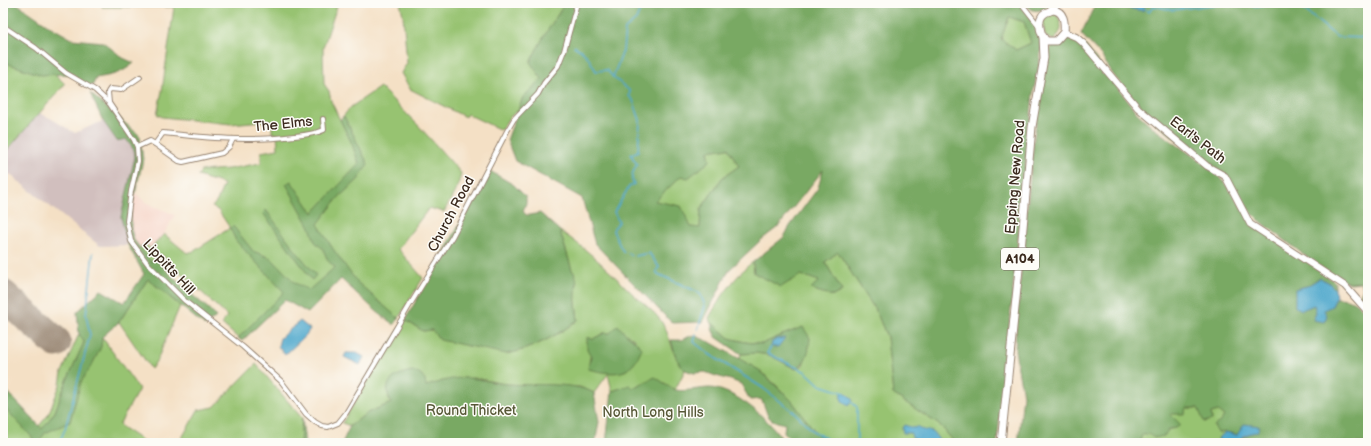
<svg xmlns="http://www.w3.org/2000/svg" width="1371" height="446" viewBox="0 0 1371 446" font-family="'Balsamiq Sans',sans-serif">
  <rect width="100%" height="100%" fill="#fdfcf7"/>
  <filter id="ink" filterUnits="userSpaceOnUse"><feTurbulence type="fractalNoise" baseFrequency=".025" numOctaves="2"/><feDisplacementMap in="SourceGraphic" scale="8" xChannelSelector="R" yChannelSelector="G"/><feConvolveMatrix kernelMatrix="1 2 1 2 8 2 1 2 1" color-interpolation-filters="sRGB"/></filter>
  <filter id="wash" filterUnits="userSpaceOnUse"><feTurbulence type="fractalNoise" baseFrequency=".012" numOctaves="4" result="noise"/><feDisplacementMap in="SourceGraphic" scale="16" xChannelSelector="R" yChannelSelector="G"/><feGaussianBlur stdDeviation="0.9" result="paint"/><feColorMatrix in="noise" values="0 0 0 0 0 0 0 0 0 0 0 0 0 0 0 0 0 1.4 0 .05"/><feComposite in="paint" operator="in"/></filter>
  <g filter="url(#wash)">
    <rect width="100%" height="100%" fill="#f4e0c5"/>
    <polygon fill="#f6d2c4" points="135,192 145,202 175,215 164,234 187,253 175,268 161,254 151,263 134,240 131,229 131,211"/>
    <polygon fill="#d1bfbe" points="39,113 50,118 75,133 103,121 117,141 126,139 134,150 135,157 121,217 128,245 100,246 3,169 3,152 9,148"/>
    <g fill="#97c371" stroke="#697648" fill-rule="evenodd">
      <path d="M 102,3 L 338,3 L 323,48 L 324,84 L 329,91 L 331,101 L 340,120 L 351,107 L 380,87 L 418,125 L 461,173 C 459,187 450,200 444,212 L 429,208 L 398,249 L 423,278 L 395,324 L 356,289 L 339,269 L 303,308 L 286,291 L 239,339 L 222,324 L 227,316 L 161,254 L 151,263 L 140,248 L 146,244 L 150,249 L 164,234 L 187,253 L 194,251 L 230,228 L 218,210 L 212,207 L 217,201 L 224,184 L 198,176 L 201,171 L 228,169 L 261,163 L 261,152 L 278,149 L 277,134 L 272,133 L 272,120 L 231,124 L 162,117 L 157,114 L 162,91 L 174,7 L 102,7 Z"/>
      <polygon points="400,3 576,3 542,79 523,97 518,110 508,119 501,130 467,114 465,117 410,89 401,73 407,63 403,15"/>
      <path d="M 1052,13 L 1058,16 C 1063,28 1062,30 1054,40 L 1046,37 L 1042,24 L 1045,17 Z"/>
      <polygon points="1009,17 1024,22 1031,43 1016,50 1001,39"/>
      <polygon points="3,29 34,53 65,84 9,148 3,152"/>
      <polygon points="728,148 739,166 722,178 701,209 700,229 691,227 654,201 681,176 710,160 708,151"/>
      <path d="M 560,231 C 588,249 611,273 635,296 C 643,303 655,312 661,321 C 672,337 672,358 685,370 L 675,390 C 658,377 652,378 633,388 L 630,385 L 612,391 L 608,374 L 594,393 L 580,387 L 505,384 L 475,378 L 443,381 L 388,398 L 391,403 L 367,413 L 350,426 L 342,423 L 405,320 L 423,331 L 432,330 L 506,354 C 531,350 558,335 578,320 L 575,295 L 577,283 L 572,270 ZM 604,333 L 625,334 L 634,339 L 638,359 L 625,371 L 588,369 L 593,339 Z"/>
      <path d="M 838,252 L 876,311 L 887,337 L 893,394 L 941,426 L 955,443 L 834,443 L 817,434 L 791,400 L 776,385 L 759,370 L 739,359 L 741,354 L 756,353 L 769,355 L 796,369 L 803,365 L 809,347 L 803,328 L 782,335 L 762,344 L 745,342 L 729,338 L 712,323 L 709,318 C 717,302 738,272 753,262 L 754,273 L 801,275 L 819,281 L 811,289 L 833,296 L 842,291 L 825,262 Z"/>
      <polygon points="148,279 180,306 157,360 151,369 119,322"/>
      <polygon points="79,334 84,342 65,385 55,412 42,430 45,433 87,346 102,337 139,389 119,425 146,443 3,443 3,387 39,426 48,415 60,385 62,372"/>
      <polygon points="256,364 302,418 300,443 179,443 198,410 214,407"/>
      <polygon points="1186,408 1198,408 1212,420 1211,413 1218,411 1224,416 1221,421 1218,433 1226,432 1218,438 1220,443 1139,443 1142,434 1176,428 1180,425 1169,414"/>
    </g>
    <g fill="#79a963" stroke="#5a6a40" fill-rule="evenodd">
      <path d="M 3,3 L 16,3 L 51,27 L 72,39 L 103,42 L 123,58 L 134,63 C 121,74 113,75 96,78 L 91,89 L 80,83 L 73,74 L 41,75 L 3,62 Z"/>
      <path d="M 565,3 L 1019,3 C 1026,12 1035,21 1039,31 C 1045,48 1036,77 1033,94 L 997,443 L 955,443 L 941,426 L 893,394 L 887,337 L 876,311 L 838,252 L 825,262 L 842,291 L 833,296 L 810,289 L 819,281 L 801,275 L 781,287 L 754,273 L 753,262 L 784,237 L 790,226 L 818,188 L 823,170 L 778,227 L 761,240 L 729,270 L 703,322 L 672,323 L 595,244 L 582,198 L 515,161 L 507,140 L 523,97 L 542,79 L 530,62 L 544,36 ZM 1009,17 L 1024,22 L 1031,43 L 1016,50 L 1001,39 ZM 728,148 L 739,166 L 722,178 L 701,209 L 700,228 L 691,227 L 681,206 L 655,201 L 681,176 L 688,178 L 709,162 L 710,160 L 708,151 Z"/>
      <path d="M 1025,3 L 1052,3 C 1043,11 1032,15 1025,3 Z"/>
      <path d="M 1096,3 L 1122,3 L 1122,6 L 1143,10 L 1145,3 L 1368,3 L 1368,309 C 1360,300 1357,300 1363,288 L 1361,282 L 1350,283 L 1337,278 L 1313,262 L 1259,220 L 1249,210 L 1231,184 L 1215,167 L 1181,143 L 1154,122 L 1114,76 L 1101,55 L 1081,34 Z"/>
      <path d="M 1069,38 L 1075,39 L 1086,46 L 1137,113 L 1156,130 L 1210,168 L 1221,178 L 1249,217 L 1261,228 L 1335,282 L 1335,289 L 1328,282 L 1320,278 L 1307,286 L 1295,289 L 1315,305 L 1316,312 L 1332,306 L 1336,298 C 1353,298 1357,303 1368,315 L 1368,443 L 1239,443 L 1240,440 L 1260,426 L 1238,435 L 1226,432 L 1218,433 L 1214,426 L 1221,421 L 1224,416 L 1218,411 L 1211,413 L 1212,420 L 1204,422 L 1198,408 L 1186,408 L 1185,414 L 1170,414 L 1181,425 L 1176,428 L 1169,429 L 1164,436 L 1154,438 L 1149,434 L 1142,435 L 1139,443 L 1018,443 L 1023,395 L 1019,375 L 1015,350 L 1017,313 L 1034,137 L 1041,90 L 1049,50 L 1053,45 Z"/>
      <polygon points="90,93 140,136 143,160 131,211 131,229 134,240 151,262 155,259 184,288 210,310 216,317 205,326 148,279 119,322 102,337 101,347 93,363 81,382 70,422 45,433 38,443 31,443 33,439 30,435 3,406 3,387 42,429 55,412 65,385 84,342 79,334 77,312 101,290 124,303 144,274 128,245 121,217 135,157 134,150 126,139 117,141 103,121"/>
      <polygon points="344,116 368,164 358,180 339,197 318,224 333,249 357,282 398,318 394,325 376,311 341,279 308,313 285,300 242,341 238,338 284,292 236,241 230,228 233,226 253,251 271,258 295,283 309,290 335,267 328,261 323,249 315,242 310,227 286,184 291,181 313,213 359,164 352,144 340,120"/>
      <path d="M 490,171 L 514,185 L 526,197 L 526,204 L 523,211 L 526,215 L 530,215 L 540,213 L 560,231 L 572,270 C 579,278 576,285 576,294 C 575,303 577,311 578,320 C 558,335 531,350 506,354 L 440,340 L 432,330 L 423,331 L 405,320 Z"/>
      <polygon points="266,210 296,251 316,275 312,280 263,213"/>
      <path d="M 712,323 L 729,338 L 745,342 L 762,344 L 782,335 L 803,327 L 810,338 C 809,351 807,362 796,369 L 769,355 L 756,353 L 741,354 L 716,337 L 712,329 Z"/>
      <path d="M 618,325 C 625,335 634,339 642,348 C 632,378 614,375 588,369 L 591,356 L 587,349 L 587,337 L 593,339 L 604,333 L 610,333 Z"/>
      <path d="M 693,335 L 710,342 L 759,370 L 791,400 L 817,434 L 834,443 L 794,443 L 784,432 L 785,424 C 763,419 770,416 761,399 L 750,400 L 741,384 L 731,380 L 716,376 L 705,372 L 694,373 L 685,370 L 680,365 L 676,357 L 671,340 L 681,340 Z"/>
      <path d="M 411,371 C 421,372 425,376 426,386 C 437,383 450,378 462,378 C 478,377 491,383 507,384 C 532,386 573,381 594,393 L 599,422 L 595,443 L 342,443 L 350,426 L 367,413 L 391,403 C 382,383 391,376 411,371 Z"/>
      <path d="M 655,377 C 660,380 672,389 676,390 C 683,392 701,388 710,388 C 737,390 771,421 785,443 L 606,443 L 612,391 L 630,385 L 633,388 Z"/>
      <polygon points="302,418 305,443 300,443"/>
    </g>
    <g fill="#4fa8cc" stroke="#456975">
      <polygon points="1122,3 1145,3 1143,11 1122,7"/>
      <polygon points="1320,278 1328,282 1335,289 1336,298 1332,306 1324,310 1327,316 1324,322 1313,320 1316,312 1314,305 1302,310 1295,307 1295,289 1307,286"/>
      <polygon points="300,321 310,329 306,335 285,355 278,346 280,338"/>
      <polygon points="785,338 778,347 771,347 772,342 777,339"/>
      <polygon points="346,353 357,353 364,357 360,365 344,357"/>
      <polygon points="845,392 853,400 849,405 842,401 840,395"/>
      <path d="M 1244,424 L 1260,426 L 1257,432 C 1250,433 1241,435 1239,443 L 1220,443 L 1218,438 L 1226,432 L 1237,435 Z"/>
      <polygon points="904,425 915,428 917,426 920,429 933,432 939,440 938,443 923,443 912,438 911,433 903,433 902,428"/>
    </g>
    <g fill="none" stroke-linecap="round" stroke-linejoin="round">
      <g stroke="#4fa8cc" stroke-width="1.5">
        <polyline points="1296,3 1337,37 1368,38"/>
        <polyline points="1144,8 1149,12 1154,6 1172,10 1227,3 1257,6 1273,3"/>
        <polyline points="631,24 636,20 643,3"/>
        <polyline points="630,25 625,29 623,51 613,77 630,91 629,96 633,100 640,120"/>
        <path d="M 574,46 C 586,52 589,59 596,71 L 607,70 L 613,77"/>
        <path d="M 624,252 C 619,247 617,237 613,231 L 614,228 L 619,222 L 614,212 L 629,187 L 634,184 C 629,177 634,171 637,164 L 631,155 L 632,154 L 638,151 L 640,121"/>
        <polyline points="628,253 631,255"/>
        <polyline points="635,256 649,253 659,267 656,271 658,274 700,293 705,306 698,329"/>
        <polyline points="696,334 694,342 709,354 763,388 794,412 813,431 834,443"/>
        <polyline points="771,347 767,353 806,372 820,385 845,393"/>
        <polyline points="850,401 857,407 857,443"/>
        <polyline points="59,443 65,429 90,335 86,315 93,253"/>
      </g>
      <polyline stroke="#988572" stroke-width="31" points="3,295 56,342"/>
    </g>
  </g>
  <g filter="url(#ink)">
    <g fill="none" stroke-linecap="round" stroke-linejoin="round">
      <defs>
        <g id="street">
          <polyline points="1021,3 1039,26"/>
          <polyline points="3,26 36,48 66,73 95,90 109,103 134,140 137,147 138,161 131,191 127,221 131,241 148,264 185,301 243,347 281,381 306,414 315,422 322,426 328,427 338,423 346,413 411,303 452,237 507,131 514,119 538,94 544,83 558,66 564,51 577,3"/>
          <polyline points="109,103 108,92 110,89 121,90 140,77"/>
          <polyline points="155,144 179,161 183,162 222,153 229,147 233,139"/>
          <path d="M 137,147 L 150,141 L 155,144 L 163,133 C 207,138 250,142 294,136 C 304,135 315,134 324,130 L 323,119"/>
        </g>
        <polyline id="secondary" points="1064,32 1076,37 1083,43 1138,108 1207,166 1225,176 1250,224 1345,286 1368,312"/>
        <g id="primary">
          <path d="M 1053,10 C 1064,11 1065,22 1064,32 L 1056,41 L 1047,41 C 1041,37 1037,23 1042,16 C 1044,13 1049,11 1053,10 Z"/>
          <polyline points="1050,11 1057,3"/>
          <polyline points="1001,443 1021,250 1032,127 1044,58 1043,37"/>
        </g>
      </defs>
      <use href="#street" stroke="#988572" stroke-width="6"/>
      <use href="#secondary" stroke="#988572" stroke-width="8"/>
      <use href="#primary" stroke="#988572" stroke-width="9"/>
      <use href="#street" stroke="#fff" stroke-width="4"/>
      <use href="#secondary" stroke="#fff" stroke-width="6"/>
      <use href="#primary" stroke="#fff" stroke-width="7"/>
    </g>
  </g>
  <g text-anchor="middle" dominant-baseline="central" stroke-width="3" stroke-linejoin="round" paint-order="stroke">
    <rect fill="#fdfcf7" stroke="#75695f" stroke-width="1" x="1001" y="248" width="38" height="22" rx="3"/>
    <g font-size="13" font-weight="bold" fill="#3b2a1e">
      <text x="1020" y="259">A104</text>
    </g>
    <g font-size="14" fill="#3b2a1e" stroke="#fdfcf7">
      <text transform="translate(283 124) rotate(-6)">The Elms</text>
      <text transform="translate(1198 140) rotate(38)">Earl's Path</text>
      <text transform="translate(1015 177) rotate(-85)">Epping New Road</text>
      <text transform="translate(451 214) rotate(-62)">Church Road</text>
      <text transform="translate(169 267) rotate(47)">Lippitts Hill</text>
    </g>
    <g font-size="14" fill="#575837" stroke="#fdfcf7">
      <text x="471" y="410">Round Thicket</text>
      <text x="653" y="412">North Long Hills</text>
    </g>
  </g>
  <rect width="1371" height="446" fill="none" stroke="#fdfcf7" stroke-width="16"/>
</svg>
